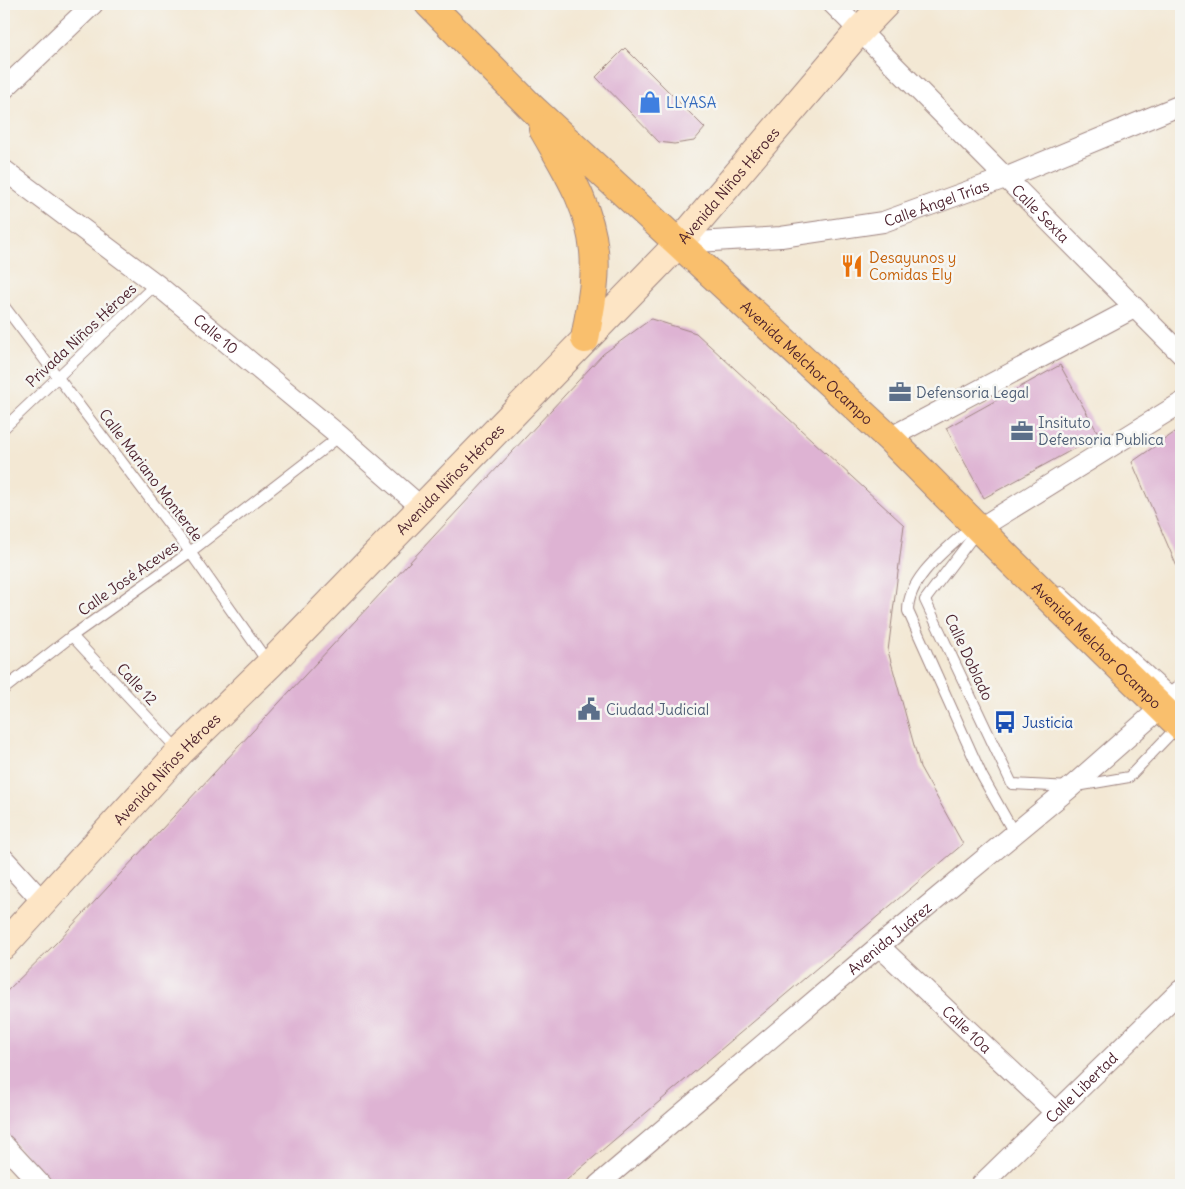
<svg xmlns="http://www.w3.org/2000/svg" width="1185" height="1189" viewBox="0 0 1185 1189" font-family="Delius,sans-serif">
  <rect width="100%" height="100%" fill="#f6f6f2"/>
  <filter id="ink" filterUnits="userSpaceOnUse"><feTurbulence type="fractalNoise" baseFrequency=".02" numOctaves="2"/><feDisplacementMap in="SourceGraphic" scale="10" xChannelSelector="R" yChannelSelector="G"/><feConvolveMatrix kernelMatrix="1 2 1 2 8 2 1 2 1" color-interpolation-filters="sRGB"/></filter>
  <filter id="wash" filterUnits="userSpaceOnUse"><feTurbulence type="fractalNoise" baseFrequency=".0096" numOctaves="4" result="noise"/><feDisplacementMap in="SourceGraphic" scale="20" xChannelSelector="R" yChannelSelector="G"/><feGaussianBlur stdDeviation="1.12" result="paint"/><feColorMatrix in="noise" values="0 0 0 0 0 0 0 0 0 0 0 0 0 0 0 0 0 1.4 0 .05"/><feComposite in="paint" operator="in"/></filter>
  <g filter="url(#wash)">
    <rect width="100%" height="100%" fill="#f3e8d4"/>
    <g id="blocks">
      <g fill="#deb3d3">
        <polygon points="625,48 705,128 694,141 674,144 659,142 596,77"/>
        <polygon points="651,319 696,333 904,525 888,651 920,767 963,844 561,1185 55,1185 4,1133 4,994 57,942 603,354"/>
        <polygon points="1060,365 1099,435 984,498 946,428"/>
        <polygon points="1181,428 1181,576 1132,462"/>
      </g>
    </g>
  </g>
  <g filter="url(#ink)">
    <use href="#blocks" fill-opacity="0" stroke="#9e8480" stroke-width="1"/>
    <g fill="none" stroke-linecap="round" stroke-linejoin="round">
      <defs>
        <g id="service">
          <polyline points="4,306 190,552 269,664"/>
          <polyline points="4,428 156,284"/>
          <path d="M 973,525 C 949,548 908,576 908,611 L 982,776 L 1014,833"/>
          <polyline points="978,530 925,600 1012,784 1071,787 1129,777 1178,726"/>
          <polyline points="1061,592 1176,697"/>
          <polyline points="72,636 180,752"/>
          <polyline points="4,689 72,636 190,552 340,436"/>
        </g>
        <g id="minor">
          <path id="s1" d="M 833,4 L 1181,354"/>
          <polyline points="4,89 93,4"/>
          <path id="s2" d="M 4,170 L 156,284 L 340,436 L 421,507"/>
          <path id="s3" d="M 679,243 L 781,237 L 883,222 L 1005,178 L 1181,105"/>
          <polyline points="889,438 1134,308"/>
          <polyline points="980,528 1181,403"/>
          <polyline points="4,859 43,902"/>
          <path id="s4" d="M 879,946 L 1056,1113"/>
          <polyline points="4,1145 41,1185"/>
          <path id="s5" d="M 598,1185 L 879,946 L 1071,787 L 1181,690"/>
          <path id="s6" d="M 981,1185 L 1181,990"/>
        </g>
        <g id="secondary">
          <path id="s7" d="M 4,945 L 180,752 L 270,664 L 679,243 L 859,31 L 885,4"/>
        </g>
        <g id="primary">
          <path id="s8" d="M 429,4 L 532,108 L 889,438 L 1009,559 L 1181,727"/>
          <path d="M 543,129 C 565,168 590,205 594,251 C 597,280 590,310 585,339"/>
        </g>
      </defs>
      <use href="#service" stroke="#9e8480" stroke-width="12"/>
      <use href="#minor" stroke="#9e8480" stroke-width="22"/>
      <use href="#secondary" stroke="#9e8480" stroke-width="30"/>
      <use href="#primary" stroke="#9e8480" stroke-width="30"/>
      <use href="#service" stroke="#fff" stroke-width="10"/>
      <use href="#minor" stroke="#fff" stroke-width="20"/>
      <use href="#secondary" stroke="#fde5c5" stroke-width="28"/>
      <use href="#primary" stroke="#f9bf6d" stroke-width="28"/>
    </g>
  </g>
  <defs>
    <symbol id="shop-bare" viewBox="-9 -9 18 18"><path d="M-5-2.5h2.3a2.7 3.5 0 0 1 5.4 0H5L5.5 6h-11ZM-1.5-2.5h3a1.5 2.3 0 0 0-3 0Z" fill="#3f7fe0" stroke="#f6f6f2" stroke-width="2.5" paint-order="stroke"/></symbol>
    <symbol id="restaurant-bare" viewBox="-9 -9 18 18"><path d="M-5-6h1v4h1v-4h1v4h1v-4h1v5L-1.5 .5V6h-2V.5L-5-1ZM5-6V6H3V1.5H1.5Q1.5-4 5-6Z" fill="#e8710a" stroke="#f6f6f2" stroke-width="2.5" paint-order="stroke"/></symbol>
    <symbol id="office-bare" viewBox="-9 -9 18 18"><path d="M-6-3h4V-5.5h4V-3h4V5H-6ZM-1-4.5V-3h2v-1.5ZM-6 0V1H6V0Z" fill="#5c6f8a" stroke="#f6f6f2" stroke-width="2.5" paint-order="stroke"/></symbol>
    <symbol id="civic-bare" viewBox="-9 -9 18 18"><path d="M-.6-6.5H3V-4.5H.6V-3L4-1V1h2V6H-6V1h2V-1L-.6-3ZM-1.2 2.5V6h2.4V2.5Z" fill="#5c6f8a" stroke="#f6f6f2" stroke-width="2.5" paint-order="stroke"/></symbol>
    <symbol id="bus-bare" viewBox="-9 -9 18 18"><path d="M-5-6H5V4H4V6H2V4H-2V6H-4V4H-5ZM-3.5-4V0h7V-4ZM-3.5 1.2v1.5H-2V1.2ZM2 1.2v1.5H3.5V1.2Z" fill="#1a4fb4" stroke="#f6f6f2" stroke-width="2.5" paint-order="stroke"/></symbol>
  </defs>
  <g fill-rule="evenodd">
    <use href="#shop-bare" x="634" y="86" width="32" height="32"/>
    <use href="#restaurant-bare" x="836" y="250" width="32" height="32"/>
    <use href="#office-bare" x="884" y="376" width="32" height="32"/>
    <use href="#office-bare" x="1006" y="415" width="32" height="32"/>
    <use href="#civic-bare" x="573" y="693" width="32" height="32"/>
    <use href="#bus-bare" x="989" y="706" width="32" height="32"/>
  </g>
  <g text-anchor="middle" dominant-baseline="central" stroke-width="5" stroke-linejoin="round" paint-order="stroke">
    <g font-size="15" fill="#366cbe" stroke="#f6f6f2" text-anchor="start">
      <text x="666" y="102">LLYASA</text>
    </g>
    <g font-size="15" fill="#4a1f2b" stroke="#f6f6f2">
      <text stroke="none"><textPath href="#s7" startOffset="1050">Avenida Niños Héroes</textPath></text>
      <text stroke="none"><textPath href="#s3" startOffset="262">Calle Ángel Trías</textPath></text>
      <text stroke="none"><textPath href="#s1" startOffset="295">Calle Sexta</textPath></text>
      <text stroke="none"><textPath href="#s2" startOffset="268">Calle 10</textPath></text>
      <text transform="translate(81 335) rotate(-43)">Privada Niños Héroes</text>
      <text stroke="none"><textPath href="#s8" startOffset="521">Avenida Melchor Ocampo</textPath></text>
      <text transform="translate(151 475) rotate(53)">Calle Mariano Monterde</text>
      <text stroke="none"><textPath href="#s7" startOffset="645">Avenida Niños Héroes</textPath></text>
      <text transform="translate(128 578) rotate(-35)">Calle José Aceves</text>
      <text stroke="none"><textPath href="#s8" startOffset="926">Avenida Melchor Ocampo</textPath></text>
      <text transform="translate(969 657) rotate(65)">Calle Doblado</text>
      <text transform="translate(137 684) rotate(47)">Calle 12</text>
      <text stroke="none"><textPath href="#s7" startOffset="240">Avenida Niños Héroes</textPath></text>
      <text stroke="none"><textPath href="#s5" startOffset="382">Avenida Juárez</textPath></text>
      <text stroke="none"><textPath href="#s4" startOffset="121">Calle 10a</textPath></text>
      <text stroke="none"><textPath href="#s6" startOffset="140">Calle Libertad</textPath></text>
    </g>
    <g font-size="15" fill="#c56008" stroke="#f6f6f2" text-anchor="start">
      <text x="869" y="257">Desayunos y<tspan x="869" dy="17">Comidas Ely</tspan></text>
    </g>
    <g font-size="15" fill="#4e5e75" stroke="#f6f6f2" text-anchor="start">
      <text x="916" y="392">Defensoria Legal</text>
      <text x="1038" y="422">Insituto<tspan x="1038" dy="17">Defensoria Publica</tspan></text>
      <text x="606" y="709">Ciudad Judicial</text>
    </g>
    <g font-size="15" fill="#164399" stroke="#f6f6f2" text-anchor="start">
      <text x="1022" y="722">Justicia</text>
    </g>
  </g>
  <rect width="1185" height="1189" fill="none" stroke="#f6f6f2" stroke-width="20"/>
</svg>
